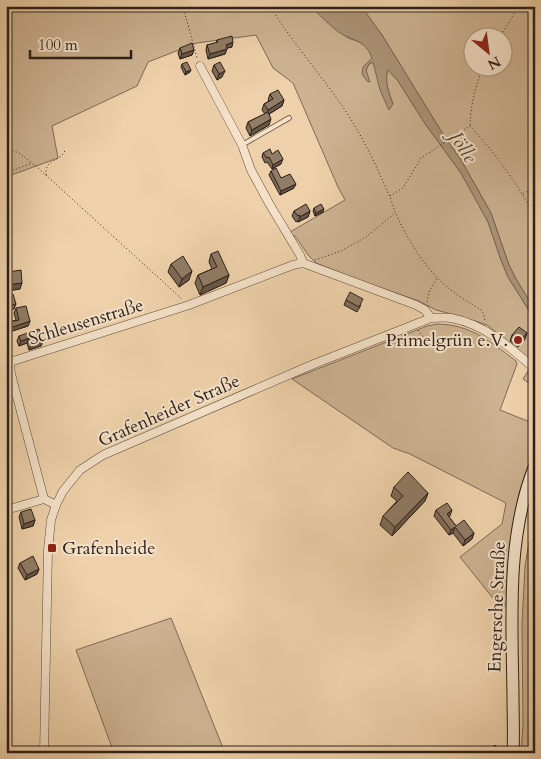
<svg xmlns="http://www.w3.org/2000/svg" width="541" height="759" viewBox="0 0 541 759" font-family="Cardo,serif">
  <rect width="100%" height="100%" fill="#eed1aa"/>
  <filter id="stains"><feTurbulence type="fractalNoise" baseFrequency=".004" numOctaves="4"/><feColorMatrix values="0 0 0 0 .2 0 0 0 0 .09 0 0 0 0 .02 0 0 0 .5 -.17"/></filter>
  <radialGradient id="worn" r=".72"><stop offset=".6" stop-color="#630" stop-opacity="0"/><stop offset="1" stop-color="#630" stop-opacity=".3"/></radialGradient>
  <g fill="#cdb392" stroke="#7c6a56" fill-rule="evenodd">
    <path d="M 6,6 L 310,6 L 348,38 L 357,41 L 367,46 L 372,58 L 363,67 L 366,70 L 369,64 L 373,62 L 377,74 L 393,104 C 389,93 384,80 388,69 L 398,81 L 426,125 L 461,173 L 481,209 L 488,222 L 501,260 L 508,277 L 535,320 L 535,364 L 487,325 L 463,317 L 436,310 L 419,301 L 356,279 L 316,263 L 309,256 L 295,236 L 293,236 L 290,232 L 345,200 L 338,187 L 293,83 L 273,68 L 256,35 L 197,43 L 148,62 L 137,86 L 52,126 L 58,158 L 6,177 Z"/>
    <path d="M 361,6 L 535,6 L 535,310 L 516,279 L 509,265 L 491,213 L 461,160 L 446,139 L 382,35 ZM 474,38 L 504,38 L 504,68 L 474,68 Z"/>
    <path d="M 438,324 C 471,325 490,341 516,361 L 517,364 L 500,410 L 535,424 L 535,445 L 519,493 L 513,527 L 508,566 L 507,601 L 504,607 L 500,607 L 460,557 L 502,524 L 506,503 L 410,454 L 393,448 L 292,379 L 427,326 Z"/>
    <polygon points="528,371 530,371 535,375 535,387 523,379"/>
    <polygon points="535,507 535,666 530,666 529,742 528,753 521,753 523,725 522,624 525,566"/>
    <polygon points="171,618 225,753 114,753 76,650"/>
  </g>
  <path fill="#ac9579" stroke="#796653" d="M 310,6 L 361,6 L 382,35 L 446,139 L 461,160 L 491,213 L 509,265 L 516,279 L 535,310 L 535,320 L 508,277 L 501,260 L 488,222 L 461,173 L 426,125 L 398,81 L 388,70 C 384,80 389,94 393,104 L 389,110 L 380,90 L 373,62 L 369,64 L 366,70 L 370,82 L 367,81 L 362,74 L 363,67 L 372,58 C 365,38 351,42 336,30 C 327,23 319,14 310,6 Z"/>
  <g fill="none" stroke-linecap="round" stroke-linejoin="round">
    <defs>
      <polyline id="service" points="242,145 289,118"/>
      <g id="minor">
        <polyline points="200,66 242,145 251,170 270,205 300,255 303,263"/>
        <polyline points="10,362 189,305 293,265 303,263 416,305 425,310 431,318"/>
        <polyline points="10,362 11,374 44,499"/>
        <polyline points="6,510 44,499 56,505"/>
        <path d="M 44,753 L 48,550 L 51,520 L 56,505 L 63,491 L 80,470 L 103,455 L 314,364 L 431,318 C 438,318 445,317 451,318 C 484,324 510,347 535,369"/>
      </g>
      <path id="secondary" d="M 513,753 C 514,734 513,714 513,695 C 512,619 506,537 535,465"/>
    </defs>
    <use href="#service" stroke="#5c4c3e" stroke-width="5.5"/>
    <use href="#minor" stroke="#5c4c3e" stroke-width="9"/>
    <use href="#secondary" stroke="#2c201a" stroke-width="13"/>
    <g stroke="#2c201a" stroke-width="1" stroke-dasharray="1 2.5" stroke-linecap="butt">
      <polyline points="182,6 187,21 197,58"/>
      <polyline points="183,6 186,7 189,6"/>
      <path d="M 270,6 C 295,47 327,81 352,121 C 366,144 378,169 388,193 C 392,200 393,208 396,214 C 408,240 424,267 446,286 C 456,295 469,302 481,310 L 484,314 L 485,322"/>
      <polyline points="499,38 519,6"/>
      <path d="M 470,125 C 471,105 475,86 483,68"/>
      <path d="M 470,126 C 495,153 518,184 535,217"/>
      <polyline points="6,148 19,153 37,167 183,300"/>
      <polyline points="6,173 32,163"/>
      <path d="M 46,175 C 45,161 53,163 61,156 C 63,154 65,151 66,149"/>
      <polyline points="523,194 535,186"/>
      <polyline points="390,196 403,188 421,158 470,126"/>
      <polyline points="315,260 341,251 366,237 395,213"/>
      <polyline points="427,302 429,292 437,278"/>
      <polyline points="418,330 432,349"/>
    </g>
    <use href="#service" stroke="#f4e1c8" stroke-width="4"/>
    <use href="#minor" stroke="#f4e1c8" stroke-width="8"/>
    <use href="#secondary" stroke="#f4e1c8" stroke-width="11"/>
  </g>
  <g fill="#7d6b57" stroke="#2c201a">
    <polygon points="217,40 232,47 227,48 225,54 208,59 206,50 207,45 216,43"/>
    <polygon points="180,48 194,50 192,55 180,59 178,53"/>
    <polygon points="182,64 190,72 185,75 181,67"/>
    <polygon points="214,65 222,77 217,80 212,71"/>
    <polygon points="270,94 284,100 282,106 269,114 269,125 250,136 246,128 248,122 265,114 262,110 264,104 269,101 268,100"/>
    <polygon points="263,153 272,154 281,164 272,169 267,162 265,163 262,157"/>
    <polygon points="271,171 281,178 294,188 280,195 269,175"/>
    <polygon points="314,208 323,212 315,216 313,211"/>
    <polygon points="294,211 310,211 308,217 298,222 298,221 296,222 292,216"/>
    <polygon points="211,254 229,275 226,283 200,295 195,283 198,275 212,269 209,262"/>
    <polygon points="171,264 189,280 179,287 168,272"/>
    <polygon points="8,272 20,289 6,291 6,277"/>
    <polygon points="346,300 361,305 357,312 344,305"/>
    <polygon points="16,308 30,321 28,326 6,333 6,323 16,320 14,313"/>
    <polygon points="512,335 525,339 518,347 510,341"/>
    <polygon points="19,336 43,341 41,346 29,350 27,343 19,346 17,341"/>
    <polygon points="394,487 428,493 425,501 392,536 380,525 383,516 397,501 391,496"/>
    <polygon points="436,510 450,516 449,517 456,526 474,533 472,539 463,546 453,533 449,535 434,516"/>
    <polygon points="21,512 35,520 33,526 22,529 19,517"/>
    <polygon points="20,563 39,569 37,574 25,580 18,568"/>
  </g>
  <g fill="#665747" stroke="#2c201a">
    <polygon points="233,42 232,47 224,49 226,45"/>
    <polygon points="227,49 225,54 208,59 210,54"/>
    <polygon points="194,50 192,55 180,59 182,54"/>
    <polygon points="191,70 190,72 185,75 186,72"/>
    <polygon points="225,71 222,77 217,80 219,74"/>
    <polygon points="284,100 282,106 266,116 268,110"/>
    <polygon points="271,119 269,125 250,136 252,130"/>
    <polygon points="283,159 281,164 272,169 273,165"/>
    <polygon points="296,184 294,188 280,195 281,191"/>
    <polygon points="324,209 323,212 315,216 316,213"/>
    <polygon points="310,211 308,217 298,222 300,217"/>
    <polygon points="192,271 189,280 179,287 182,279"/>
    <polygon points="229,275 226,283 200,295 203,287"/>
    <polygon points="22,283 20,289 6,291 6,285"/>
    <polygon points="16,304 14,309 6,311 6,306"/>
    <polygon points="30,321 28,326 6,333 7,329"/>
    <polygon points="527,333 525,339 518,347 520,341"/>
    <polygon points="29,338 27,343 19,346 21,341"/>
    <polygon points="43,341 41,346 29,350 31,345"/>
    <polygon points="428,493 425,501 392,536 395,527"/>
    <polygon points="452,510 450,516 445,519 447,514"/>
    <polygon points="35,520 33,526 22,529 24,524"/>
    <polygon points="455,527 453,533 449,535 451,530"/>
    <polygon points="474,533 472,539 463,546 465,540"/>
    <polygon points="39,569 37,574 25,580 27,575"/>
  </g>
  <g fill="#917c65" stroke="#2c201a">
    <polygon points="232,36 233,42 226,45 227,49 210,54 207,45 218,42 217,40"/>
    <polygon points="192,43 194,50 182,54 180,48"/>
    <polygon points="187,62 191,70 186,72 182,64"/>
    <polygon points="220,62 225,71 219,74 214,65"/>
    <polygon points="278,90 284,100 268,110 264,104 273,99 270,94"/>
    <polygon points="268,112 271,119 252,130 248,122"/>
    <polygon points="270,149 272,154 278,150 283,159 273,165 269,157 267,158 263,153"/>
    <polygon points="276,168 281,178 290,174 296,184 281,191 271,171"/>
    <polygon points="306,204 310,211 300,217 300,215 298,216 294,211"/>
    <polygon points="321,204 324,209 316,213 314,208"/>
    <polygon points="218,251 229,275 203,287 198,275 217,267 211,254"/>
    <polygon points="183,256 192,271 182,279 171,264"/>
    <polygon points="21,270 22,283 6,285 6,280 9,279 8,272"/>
    <polygon points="350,292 363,299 359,307 346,300"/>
    <polygon points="13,294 16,304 6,306 6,296"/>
    <polygon points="26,306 30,321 7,329 6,323 19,320 16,308"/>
    <polygon points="519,327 527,333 520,341 512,335"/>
    <polygon points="39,329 43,341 31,345 29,338 21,341 19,336"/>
    <polygon points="408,472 428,493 395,527 383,516 403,496 394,487"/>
    <polygon points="447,503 452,510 447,514 456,526 464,520 474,533 465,540 455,527 451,530 436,510"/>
    <polygon points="31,509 35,520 24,524 21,512"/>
    <polygon points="33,556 39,569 27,575 20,563"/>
    <polygon points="495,745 500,753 487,753"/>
  </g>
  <g fill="#8f2418" stroke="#f4e1c8" stroke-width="2">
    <circle cx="518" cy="340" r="5"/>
    <rect x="47" y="543" width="10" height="10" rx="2.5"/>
  </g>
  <g text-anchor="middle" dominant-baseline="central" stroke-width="4" stroke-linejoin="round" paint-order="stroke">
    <g font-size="18" fill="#2c201a" stroke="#f4e1c8">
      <text transform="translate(86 322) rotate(-17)">Schleusenstraße</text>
      <text transform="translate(169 411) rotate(-24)">Grafenheider Straße</text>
      <text transform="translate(497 607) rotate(-88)">Engersche Straße</text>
    </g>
    <g font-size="18" fill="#2c201a" stroke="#f4e1c8" text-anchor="end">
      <text x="508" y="340">Primelgrün e.V.</text>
      <text x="62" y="548" text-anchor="start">Grafenheide</text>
    </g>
    <g font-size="19" font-style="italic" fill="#59493b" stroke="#f4e1c8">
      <text transform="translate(463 147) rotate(57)">Jölle</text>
    </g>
  </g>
  <rect width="541" height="759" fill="none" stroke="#eed1aa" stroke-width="25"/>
  <rect x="8" y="8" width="526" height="744" fill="none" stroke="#2c201a" stroke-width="2.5"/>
  <rect x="12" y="12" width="516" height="734" fill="none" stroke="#2c201a"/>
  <g transform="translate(488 52) rotate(151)"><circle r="24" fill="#f4e1c8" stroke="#a49482"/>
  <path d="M0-4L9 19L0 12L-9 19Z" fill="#8f2418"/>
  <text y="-8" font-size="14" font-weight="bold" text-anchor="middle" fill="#2c201a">N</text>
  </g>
  <path d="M30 50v8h101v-8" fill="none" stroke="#2c201a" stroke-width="2.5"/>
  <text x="38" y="50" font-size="15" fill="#2c201a" stroke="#f4e1c8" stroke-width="4" paint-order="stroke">100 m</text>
  <rect width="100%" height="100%" filter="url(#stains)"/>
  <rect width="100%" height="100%" fill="url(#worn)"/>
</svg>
